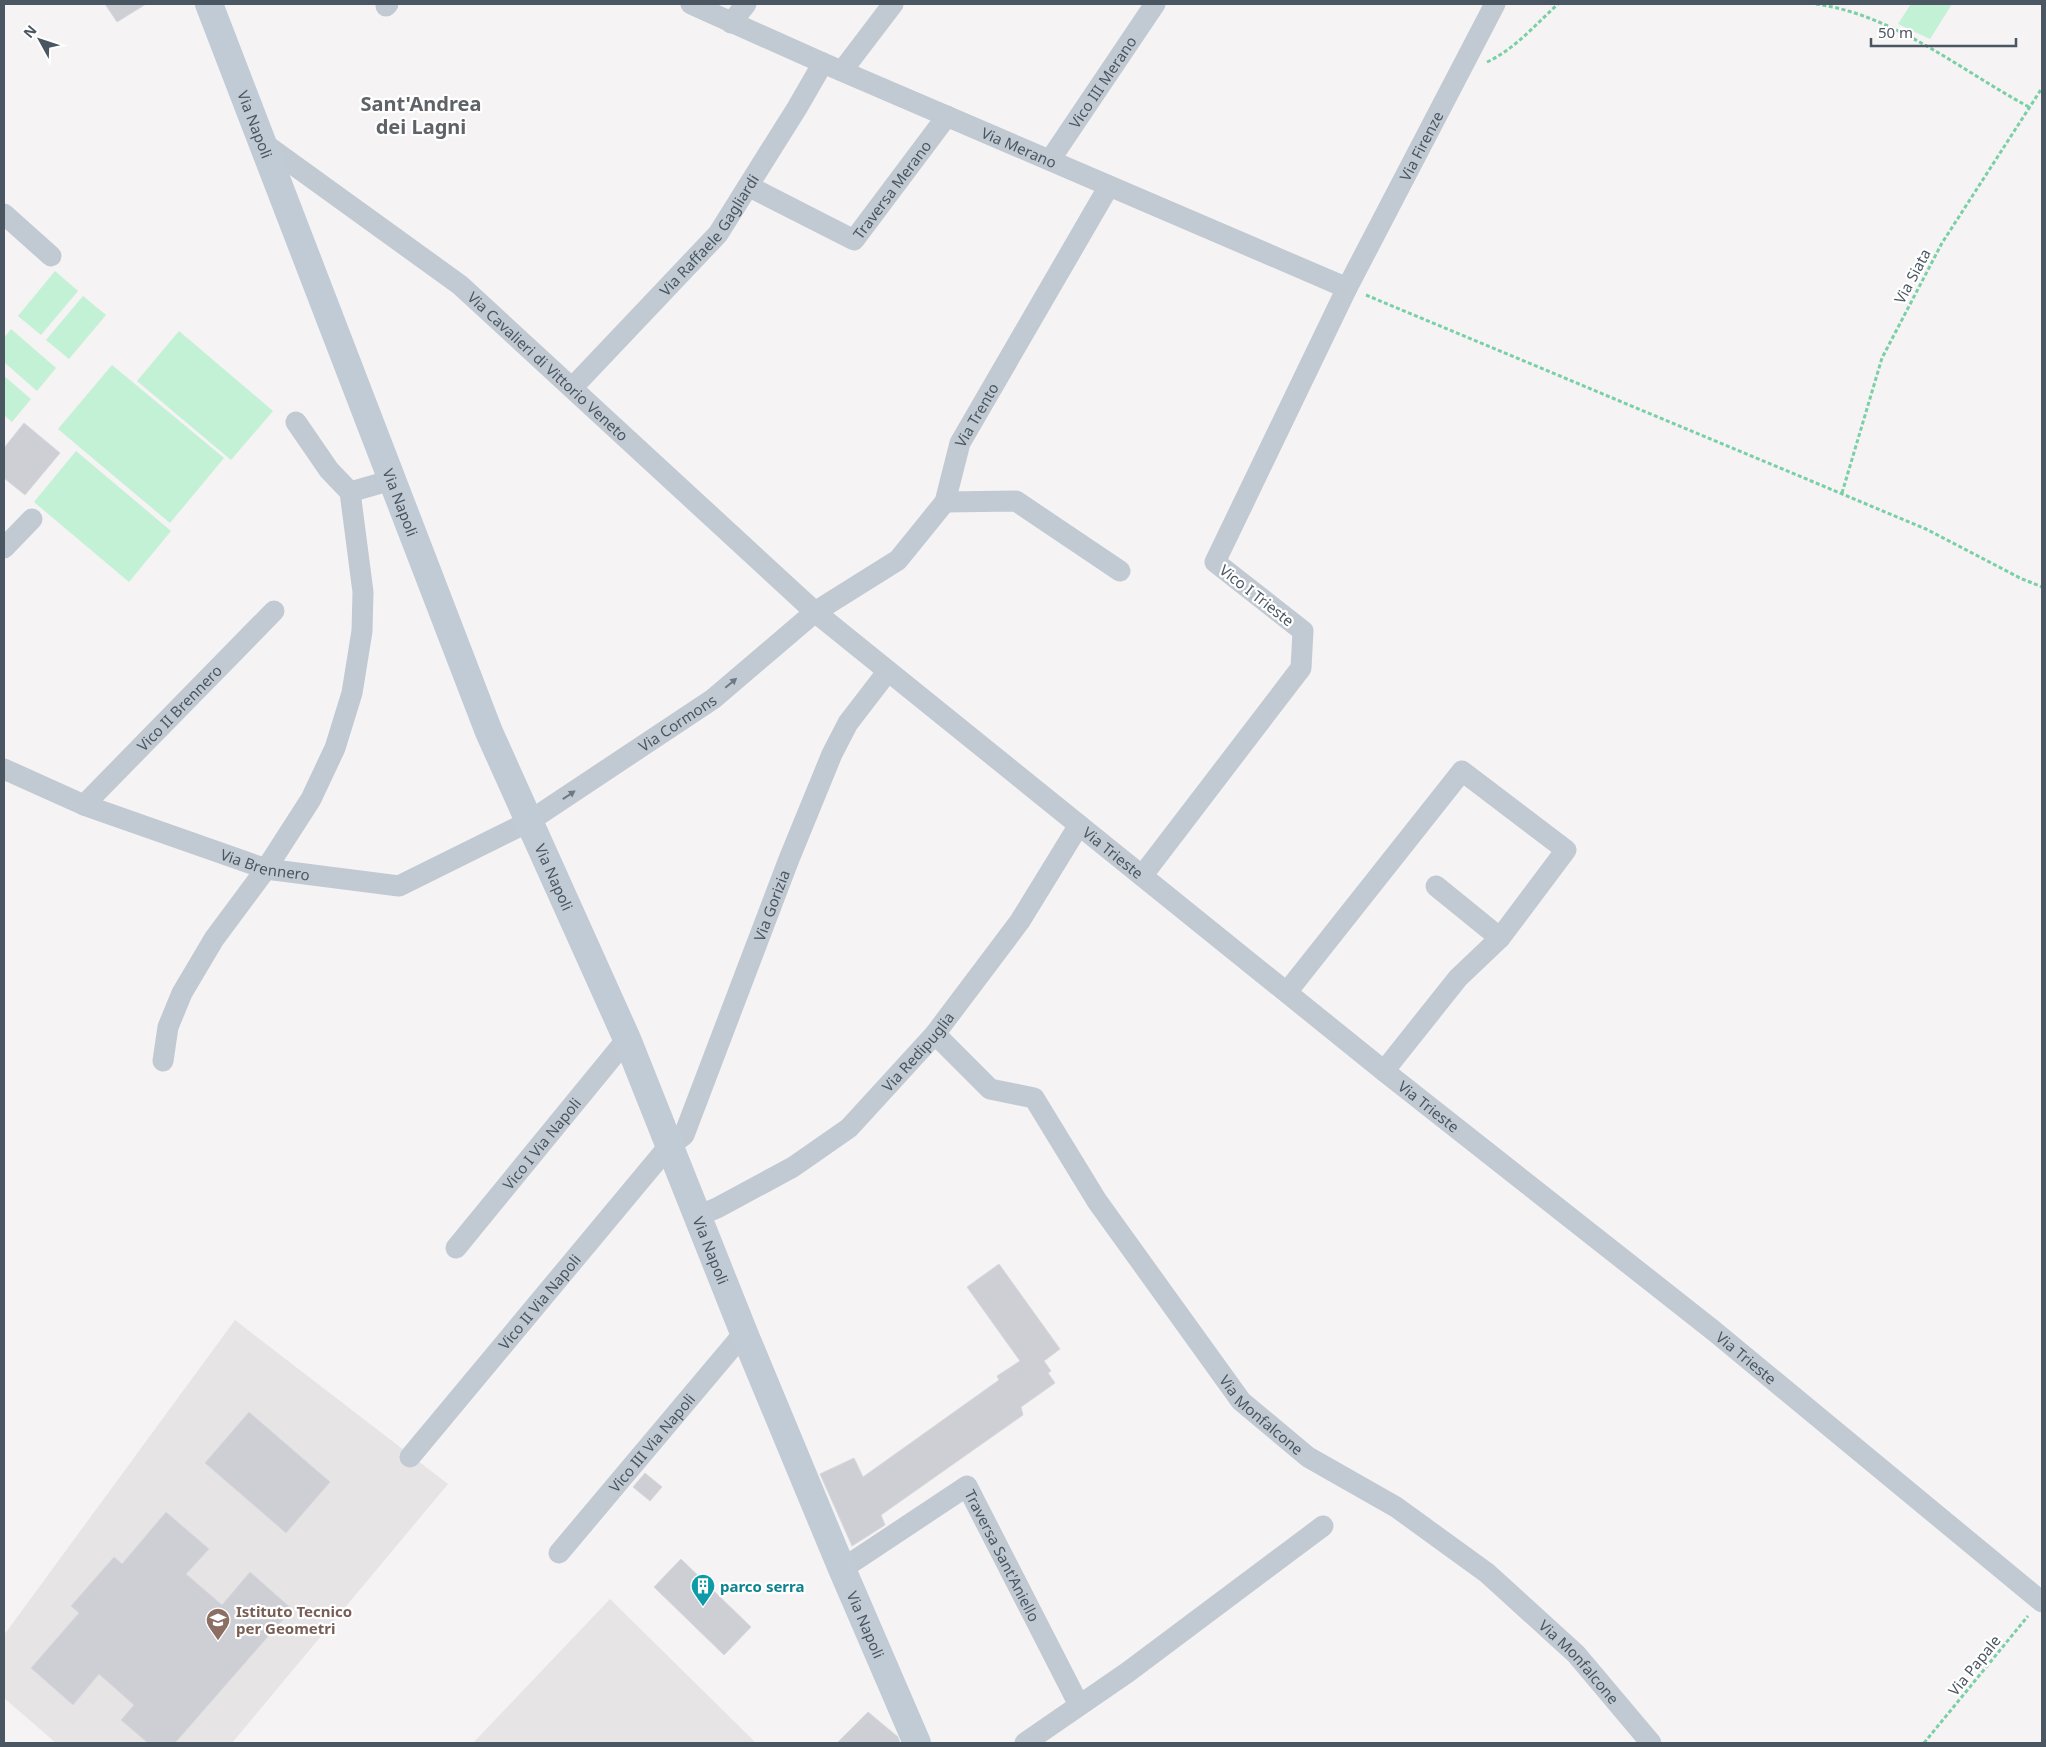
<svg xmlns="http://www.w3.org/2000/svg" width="2046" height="1747" viewBox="0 0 2046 1747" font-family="'Noto Sans',sans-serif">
  <rect width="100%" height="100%" fill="#f5f3f3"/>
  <g fill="#e6e4e5">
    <polygon points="235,1320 448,1484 232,1743 56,1743 4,1698 4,1635"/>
    <polygon points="610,1599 756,1743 473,1743"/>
  </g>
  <g fill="#c3f1d5">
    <polygon points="1911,4 1952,4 1930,39 1898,24"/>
    <polygon points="55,271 78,291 41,335 18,316"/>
    <polygon points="83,296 106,315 69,359 46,340"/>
    <polygon points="11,329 56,368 37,391 4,362 4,338"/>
    <polygon points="179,331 273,411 231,460 137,381"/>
    <polygon points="112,365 224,458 170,523 58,429"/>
    <polygon points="4,376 31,399 12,422 4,415"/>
    <polygon points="76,451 171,531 129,582 34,502"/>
  </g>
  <g fill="#cdcfd5" stroke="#d7d9de">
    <polygon points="105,4 146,4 117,22"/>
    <polygon points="24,423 60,453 25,495 4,478 4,448"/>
    <polygon points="999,1264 1060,1349 1044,1361 1051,1371 1048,1373 1055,1383 1021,1407 1023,1415 881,1515 885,1525 852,1546 820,1474 854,1458 863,1477 999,1380 997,1376 1020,1361 967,1287"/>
    <polygon points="249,1412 330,1482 286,1533 205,1463"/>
    <polygon points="645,1473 662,1487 650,1501 633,1487"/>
    <polygon points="166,1512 209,1549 186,1574 222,1605 250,1572 292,1609 175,1743 148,1743 121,1720 134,1705 99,1674 73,1705 31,1668 79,1613 71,1606 114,1557 122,1564"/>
    <polygon points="681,1559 751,1627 724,1655 654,1587"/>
    <polygon points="868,1712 898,1737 900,1743 837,1743"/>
  </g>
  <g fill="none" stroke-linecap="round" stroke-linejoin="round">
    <g stroke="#7ad0a6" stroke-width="3" stroke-dasharray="4 2.5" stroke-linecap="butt">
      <path d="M 1816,4 C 1895,15 1960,70 2029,107"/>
      <path d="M 1487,62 C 1515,49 1536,24 1558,4"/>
      <polyline points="1366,295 1926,529 2020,578 2042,587"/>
      <polyline points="1842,493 1882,358 1942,243 2042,88"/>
      <polyline points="1924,1743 2028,1616"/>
    </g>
    <g stroke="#c1cad2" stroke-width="21">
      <path id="s1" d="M 691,4 L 823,63 L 1347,288"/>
      <polyline points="386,6 388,4"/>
      <polyline points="731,23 746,4"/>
      <polyline points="842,71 893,4"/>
      <path id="s2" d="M 262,142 L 460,285 L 815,612 L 1384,1071 L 1714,1331 L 2042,1602"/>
      <path id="s3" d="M 1050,160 L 1155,4"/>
      <path id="s4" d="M 748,186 L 854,240 L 947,116"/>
      <polyline points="4,214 51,256"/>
      <path id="s5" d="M 572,388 L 718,234 L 797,108 L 823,63"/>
      <polyline points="350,492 392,480"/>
      <polyline points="945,502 1016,501 1120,571"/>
      <polyline points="4,548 32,519"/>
      <path id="s6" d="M 4,769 L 84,805 L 266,869 L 399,886 L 528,822 L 713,699 L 815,612 L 898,560 L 945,502 L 960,443 L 1109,186"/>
      <path id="s7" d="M 84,805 L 274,611"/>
      <path id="s8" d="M 1142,876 L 1301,668 L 1303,631 L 1215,562 L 1347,288 L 1495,4"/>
      <polyline points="1436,886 1500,938"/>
      <polyline points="1287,992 1462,771 1566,850 1500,938 1458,978 1384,1071"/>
      <path id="s9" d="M 935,1034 L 990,1089 L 1034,1098 L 1097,1201 L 1241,1401 L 1308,1457 L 1396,1507 L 1487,1573 L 1576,1654 L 1651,1743"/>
      <polyline points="163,1061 168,1027 182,993 214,939 266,869 311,799 335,748 352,693 362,631 363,592 350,492 329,470 296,422"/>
      <path id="s10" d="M 697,1216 L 717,1208 L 793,1167 L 849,1128 L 935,1034 L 1020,921 L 1079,825"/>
      <path id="s11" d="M 456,1248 L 627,1039"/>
      <path id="s12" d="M 410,1457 L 668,1147 L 684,1135 L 789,859 L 832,754 L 848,723 L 888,671"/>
      <path id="s13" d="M 559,1553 L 744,1333"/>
      <path id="s14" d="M 842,1569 L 967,1486 L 1079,1705"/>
      <polyline points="1025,1743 1128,1672 1323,1526"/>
    </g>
    <path stroke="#c1cbd6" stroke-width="28" id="s15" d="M 209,4 L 489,732 L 627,1039 L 744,1333 L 842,1569 L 917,1743"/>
  </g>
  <defs><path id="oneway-solid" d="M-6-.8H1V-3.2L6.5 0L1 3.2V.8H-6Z" transform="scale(1.25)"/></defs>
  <g fill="#6e7983">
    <use href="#oneway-solid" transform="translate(731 683) rotate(-40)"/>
    <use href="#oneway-solid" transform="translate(569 795) rotate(-34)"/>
  </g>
  <defs>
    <symbol id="building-pin" viewBox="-11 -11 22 30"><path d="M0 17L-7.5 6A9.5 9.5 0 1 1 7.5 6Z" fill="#0f9aa8" stroke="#fff"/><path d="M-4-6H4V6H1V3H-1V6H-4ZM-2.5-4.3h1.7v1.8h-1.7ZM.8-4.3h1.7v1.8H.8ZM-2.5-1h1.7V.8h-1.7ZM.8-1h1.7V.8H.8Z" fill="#fff"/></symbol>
    <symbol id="school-pin" viewBox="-11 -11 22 30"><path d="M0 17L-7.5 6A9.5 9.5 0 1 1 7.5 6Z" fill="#8d6e63" stroke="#fff"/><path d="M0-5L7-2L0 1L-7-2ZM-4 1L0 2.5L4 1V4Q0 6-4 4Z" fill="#fff"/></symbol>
  </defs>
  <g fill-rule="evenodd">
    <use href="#building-pin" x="689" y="1572" width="28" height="38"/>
    <use href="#school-pin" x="204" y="1606" width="28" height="38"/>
  </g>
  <g text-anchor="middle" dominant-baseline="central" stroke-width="4.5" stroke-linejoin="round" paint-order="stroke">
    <g font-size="15" fill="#4a5661" stroke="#fff">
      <text stroke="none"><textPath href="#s3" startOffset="94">Vico III Merano</textPath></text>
      <text stroke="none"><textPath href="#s15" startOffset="129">Via Napoli</textPath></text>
      <text stroke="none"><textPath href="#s8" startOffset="875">Via Firenze</textPath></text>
      <text stroke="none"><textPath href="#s1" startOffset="358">Via Merano</textPath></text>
      <text stroke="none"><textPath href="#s4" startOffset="182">Traversa Merano</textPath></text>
      <text stroke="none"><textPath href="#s5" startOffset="206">Via Raffaele Gagliardi</textPath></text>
      <text transform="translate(1912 276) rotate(-62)">Via Siata</text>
      <text stroke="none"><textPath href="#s2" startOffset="364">Via Cavalieri di Vittorio Veneto</textPath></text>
      <text stroke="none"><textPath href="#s6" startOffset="1181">Via Trento</textPath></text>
      <text stroke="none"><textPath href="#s15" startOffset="534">Via Napoli</textPath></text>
      <text transform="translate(1257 595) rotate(38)">Vico I Trieste</text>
      <text stroke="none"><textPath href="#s7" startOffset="136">Vico II Brennero</textPath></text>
      <text stroke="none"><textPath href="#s6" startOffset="738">Via Cormons</textPath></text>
      <text stroke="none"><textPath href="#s2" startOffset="1110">Via Trieste</textPath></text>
      <text stroke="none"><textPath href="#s6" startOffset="279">Via Brennero</textPath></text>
      <text stroke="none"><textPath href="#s15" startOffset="939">Via Napoli</textPath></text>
      <text stroke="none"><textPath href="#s12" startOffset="669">Via Gorizia</textPath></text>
      <text stroke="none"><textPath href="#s10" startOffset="279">Via Redipuglia</textPath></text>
      <text stroke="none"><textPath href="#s2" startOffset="1515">Via Trieste</textPath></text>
      <text stroke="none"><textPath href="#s11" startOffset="135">Vico I Via Napoli</textPath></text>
      <text stroke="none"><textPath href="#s15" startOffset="1344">Via Napoli</textPath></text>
      <text stroke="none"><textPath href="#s12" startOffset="202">Vico II Via Napoli</textPath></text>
      <text stroke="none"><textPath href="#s2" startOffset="1920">Via Trieste</textPath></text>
      <text stroke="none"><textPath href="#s9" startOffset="514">Via Monfalcone</textPath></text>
      <text stroke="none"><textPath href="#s13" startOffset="144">Vico III Via Napoli</textPath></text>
      <text stroke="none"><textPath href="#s14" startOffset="228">Traversa Sant'Aniello</textPath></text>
      <text stroke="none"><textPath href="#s15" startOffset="1749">Via Napoli</textPath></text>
      <text stroke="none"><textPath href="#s9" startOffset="919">Via Monfalcone</textPath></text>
      <text transform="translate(1974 1665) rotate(-51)">Via Papale</text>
    </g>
    <g font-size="15" font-weight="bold" fill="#0d838f" stroke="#fff" text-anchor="start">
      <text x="720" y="1586">parco serra</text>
    </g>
    <g font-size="15" font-weight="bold" fill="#785e54" stroke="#fff" text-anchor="start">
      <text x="236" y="1611">Istituto Tecnico<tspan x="236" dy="17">per Geometri</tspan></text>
    </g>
    <g font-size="20" font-weight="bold" fill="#5f6368" stroke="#fff">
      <text x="421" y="103">Sant'Andrea<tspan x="421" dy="23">dei Lagni</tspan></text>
    </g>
  </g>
  <rect width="2046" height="1747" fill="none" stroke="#4a5661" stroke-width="10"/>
  <g transform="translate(40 40) rotate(310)" stroke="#ffffff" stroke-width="4" paint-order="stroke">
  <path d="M0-4L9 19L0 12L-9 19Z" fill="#4a5661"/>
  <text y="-8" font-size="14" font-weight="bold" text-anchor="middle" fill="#4a5661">N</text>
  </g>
  <path d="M1871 38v8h145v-8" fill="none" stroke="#4a5661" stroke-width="2.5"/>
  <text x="1878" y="38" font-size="15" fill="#4a5661" stroke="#ffffff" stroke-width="4" paint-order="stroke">50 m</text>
</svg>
